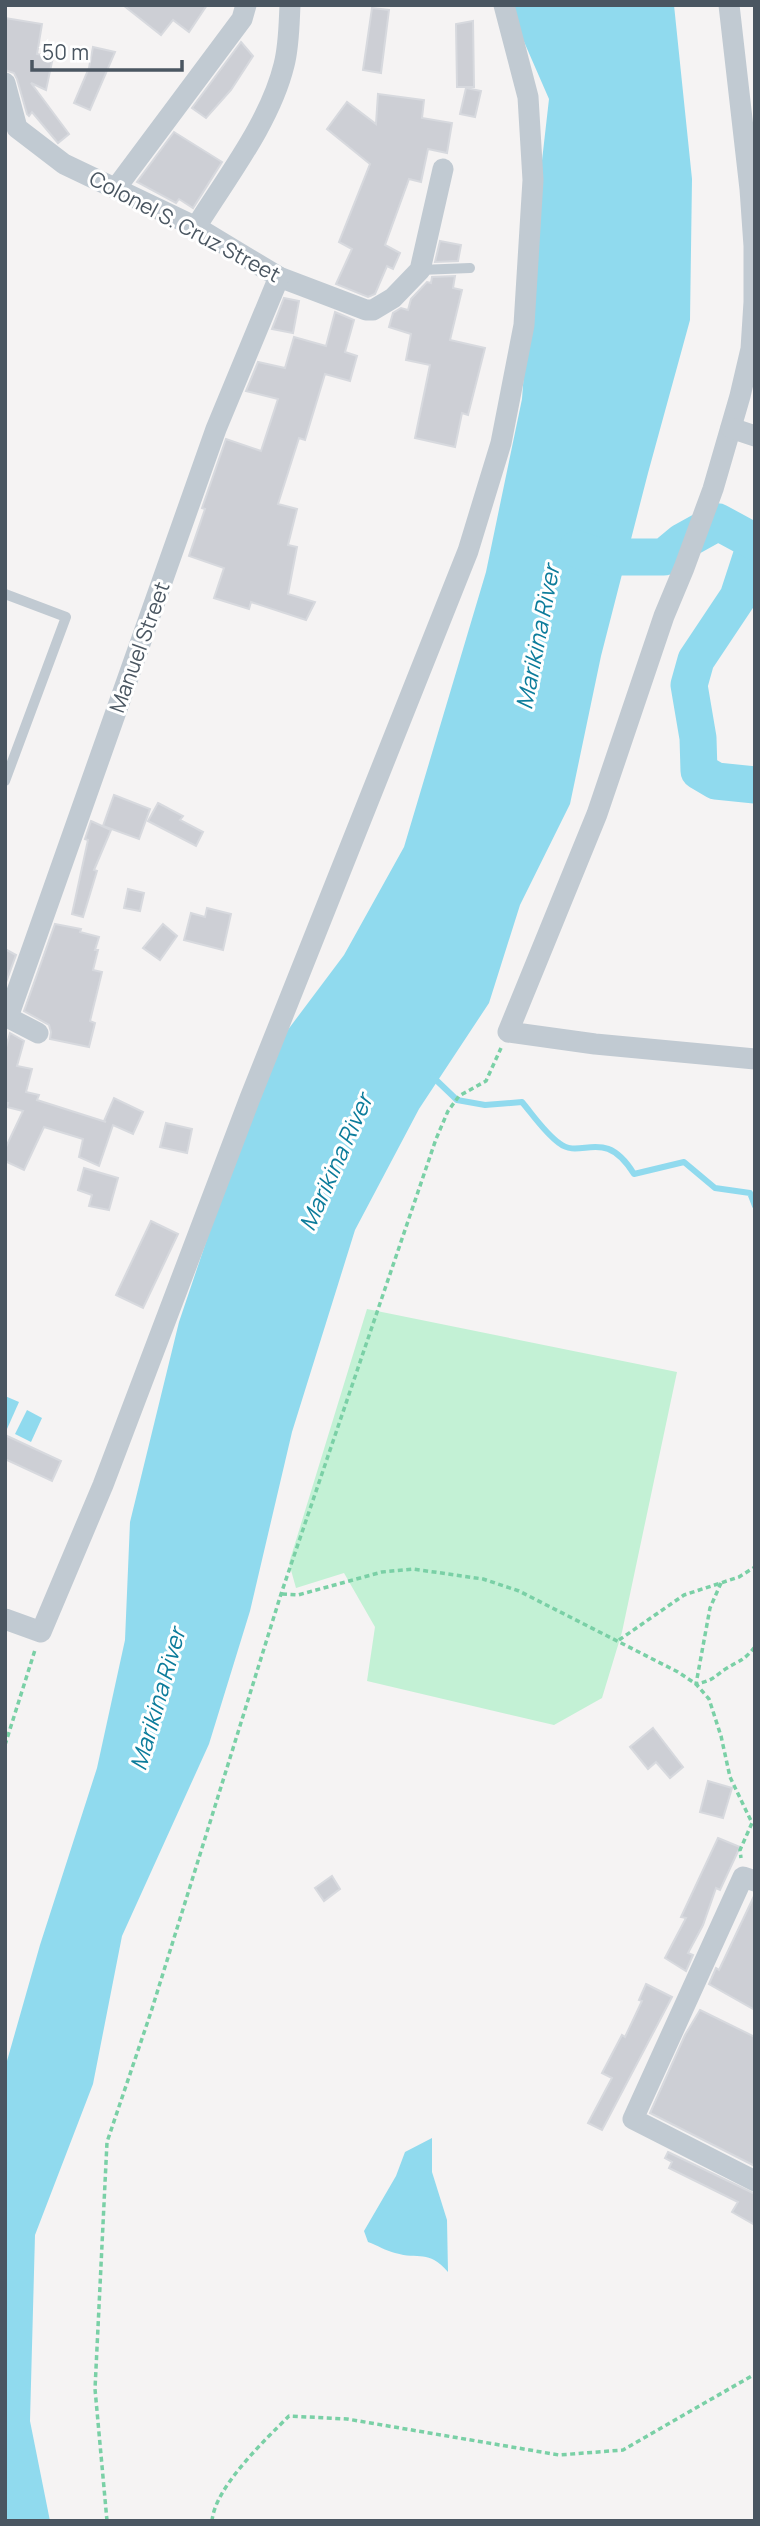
<svg xmlns="http://www.w3.org/2000/svg" width="760" height="2526" viewBox="0 0 760 2526" font-family="Manrope,sans-serif">
  <rect width="100%" height="100%" fill="#f5f3f3"/>
  <polygon fill="#c3f1d5" points="367,1309 677,1372 622,1632 602,1698 554,1725 367,1681 375,1627 344,1573 296,1588 289,1563"/>
  <g fill="#90daee">
    <polygon points="508,5 674,5 692,179 690,320 648,473 601,656 570,804 520,905 489,1003 419,1109 355,1230 292,1432 250,1611 209,1744 122,1936 93,2084 35,2235 30,2421 50,2521 5,2521 5,2068 40,1945 97,1768 125,1640 130,1522 179,1322 230,1171 284,1035 344,955 404,847 486,572 522,399 535,222 549,99"/>
    <polygon points="5,1396 19,1402 7,1429 5,1429"/>
    <polygon points="27,1410 42,1418 31,1442 15,1434"/>
    <path d="M 432,2138 L 432,2172 L 447,2220 L 448,2272 C 428,2249 419,2260 395,2253 C 386,2251 377,2245 368,2242 L 364,2231 L 396,2176 L 405,2152 Z"/>
  </g>
  <g fill="none" stroke-linecap="round" stroke-linejoin="round">
    <path stroke="#90daee" stroke-width="6" d="M 433,1077 L 457,1100 L 485,1105 L 522,1102 C 533,1115 545,1133 559,1143 C 581,1161 604,1125 634,1174 L 684,1162 L 715,1188 L 750,1193 L 755,1206"/>
    <g stroke="#90daee" stroke-width="37">
      <polyline points="755,545 738,597 696,660 689,685 698,738 699,771 716,781 755,785"/>
      <polyline points="577,549 601,557 664,557 682,542 718,522 755,542"/>
    </g>
  </g>
  <g fill="#cdcfd5" stroke="#d7d9de" stroke-width="2">
    <polygon points="123,5 207,5 189,32 173,20 161,35"/>
    <polygon points="372,8 389,10 381,73 363,70"/>
    <polygon points="5,18 42,24 37,54 53,57 46,90 31,83 69,134 58,143 32,112 29,116 27,114 17,79 14,73 5,70"/>
    <polygon points="473,21 474,87 457,87 456,24"/>
    <polygon points="241,42 253,56 231,90 206,118 192,108"/>
    <polygon points="93,47 115,52 90,110 74,103 89,68"/>
    <polygon points="466,88 481,91 475,117 460,114"/>
    <polygon points="378,94 424,100 422,118 452,123 447,153 428,149 421,182 409,179 385,245 400,253 393,269 387,266 375,294 368,297 336,284 352,249 339,242 370,164 327,129 347,102 376,124"/>
    <polygon points="174,132 222,162 193,208 179,199 176,203 137,182"/>
    <polygon points="440,241 461,245 458,261 435,262"/>
    <polygon points="455,276 453,288 462,290 450,340 485,348 468,415 462,413 455,447 415,438 430,365 406,360 411,334 389,327 393,313 401,308 408,310 411,299 427,282 431,283 432,277"/>
    <polygon points="284,298 299,301 293,333 272,329"/>
    <polygon points="335,312 354,320 345,352 357,356 350,381 325,374 305,440 299,438 278,504 297,509 288,545 297,547 288,594 315,602 306,620 251,602 249,609 214,598 224,568 189,556 205,509 202,508 226,439 261,451 278,399 246,391 258,362 285,368 294,337 326,346"/>
    <polygon points="114,795 150,809 139,839 103,826"/>
    <polygon points="158,803 183,816 180,820 203,832 196,846 148,821"/>
    <polygon points="91,821 111,830 94,870 97,871 83,917 72,914 88,840 85,839"/>
    <polygon points="128,889 144,893 140,911 124,908"/>
    <polygon points="207,908 231,914 223,950 184,940 191,913 205,917"/>
    <polygon points="55,924 81,929 80,932 99,937 95,950 98,950 93,970 102,972 90,1021 95,1023 89,1047 50,1039 51,1032 49,1025 24,1011"/>
    <polygon points="163,924 177,936 160,960 143,948"/>
    <polygon points="5,949 16,955 5,985"/>
    <polygon points="10,1033 24,1041 17,1066 32,1069 26,1092 39,1095 37,1100 106,1122 104,1121 114,1098 143,1112 133,1134 113,1125 99,1166 79,1157 83,1139 44,1127 24,1170 5,1161 5,1149 23,1111 7,1107 8,1103 5,1103 5,1051"/>
    <polygon points="166,1123 192,1129 187,1153 160,1147"/>
    <polygon points="84,1168 118,1178 109,1210 89,1206 92,1195 78,1190"/>
    <polygon points="151,1221 178,1234 143,1308 116,1295"/>
    <polygon points="5,1435 61,1461 52,1481 5,1459"/>
    <polygon points="653,1728 683,1767 670,1778 656,1762 648,1769 630,1747"/>
    <polygon points="708,1781 732,1788 723,1818 700,1812"/>
    <polygon points="718,1838 740,1847 720,1890 716,1888 703,1925 688,1953 693,1955 686,1971 665,1958 686,1918 681,1917"/>
    <polygon points="332,1876 340,1889 324,1901 315,1888"/>
    <polygon points="755,1894 755,2010 709,1984 716,1968 719,1970"/>
    <polygon points="646,1984 672,1997 602,2130 588,2123 612,2078 602,2073 622,2035 625,2037 642,2001 639,2000"/>
    <polygon points="700,2010 755,2037 755,2166 650,2113 685,2035"/>
    <polygon points="668,2152 755,2194 755,2225 732,2212 738,2202 669,2168 672,2162 665,2158"/>
  </g>
  <g fill="none" stroke-linecap="round" stroke-linejoin="round">
    <g stroke="#7ad0a6" stroke-width="3.5" stroke-dasharray="5 3.5" stroke-linecap="butt">
      <path d="M 721,1583 L 710,1608 L 696,1684 C 715,1680 713,1677 727,1668 C 742,1659 742,1662 755,1647"/>
      <polyline points="282,1594 298,1595 382,1572 413,1569 483,1579 519,1591 678,1672 696,1684 709,1699 721,1736 730,1777 752,1823 740,1850 741,1858"/>
      <polyline points="619,1640 684,1595 739,1577 755,1567"/>
      <polyline points="5,1745 35,1650"/>
      <polyline points="107,2521 95,2389 107,2142 151,2012 281,1594 436,1139 448,1111 459,1096 486,1081 501,1048"/>
      <path d="M 212,2521 C 215,2487 265,2440 289,2416 L 347,2419 L 559,2455 L 623,2450 L 755,2374"/>
    </g>
    <g stroke="#c1cad2" stroke-width="10">
      <polyline points="420,270 470,268"/>
      <polyline points="5,594 66,617 5,781"/>
    </g>
    <g stroke="#c1cad2" stroke-width="21">
      <polyline points="729,5 750,189 754,246 754,302 751,349 740,396 713,489 684,568 664,616 597,814 508,1032 595,1044 755,1059"/>
      <polyline points="5,83 17,128 64,164 196,227 279,277 366,310 373,310 393,298 420,270 443,169"/>
      <polyline points="116,188 242,19 246,5"/>
      <path d="M 196,227 C 227,177 270,122 284,65 C 289,46 289,25 290,5"/>
      <polyline points="731,428 755,436"/>
      <polyline points="5,1016 38,1033"/>
      <polyline points="8,1017 216,429 279,277"/>
      <polyline points="5,1619 41,1632 103,1485 250,1098 468,551 501,443 524,325 533,180 528,97 504,5"/>
      <polyline points="755,1881 743,1877 633,2119 755,2181"/>
    </g>
  </g>
  <g text-anchor="middle" dominant-baseline="central" stroke-width="6" stroke-linejoin="round" paint-order="stroke">
    <g font-size="21" fill="#4a5661" stroke="#fff">
      <text transform="translate(185 226) rotate(28)">Colonel S. Cruz Street</text>
      <text transform="translate(139 647) rotate(-70)">Manuel Street</text>
    </g>
    <g font-size="23" font-style="italic" fill="#0c7c9b" stroke="#fff">
      <text transform="translate(537 637) rotate(-79)">Marikina River</text>
      <text transform="translate(335 1162) rotate(-66)">Marikina River</text>
      <text transform="translate(157 1699) rotate(-74)">Marikina River</text>
    </g>
  </g>
  <rect width="760" height="2526" fill="none" stroke="#4a5661" stroke-width="14"/>
  <path d="M32 60v10h150v-10" fill="none" stroke="#4a5661" stroke-width="3.5"/>
  <text x="42" y="60" font-size="21" fill="#4a5661" stroke="#ffffff" stroke-width="5" paint-order="stroke">50 m</text>
</svg>
